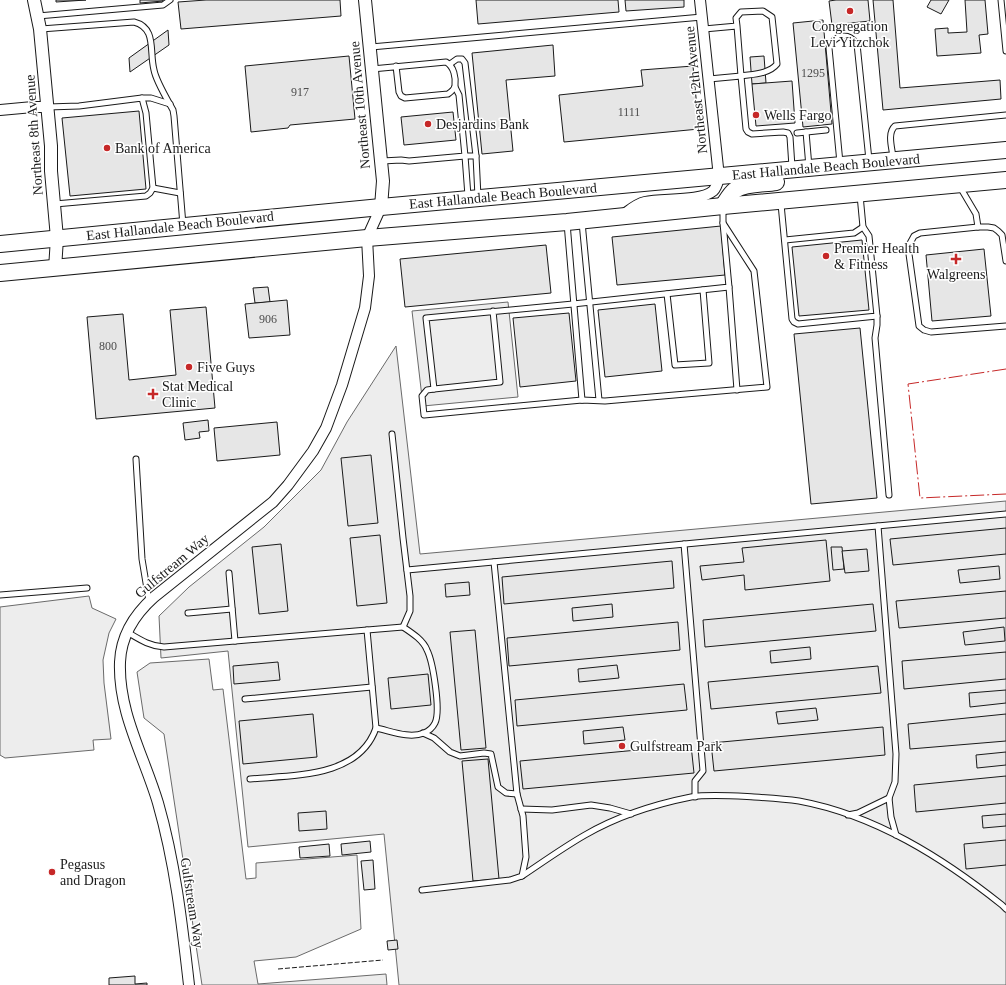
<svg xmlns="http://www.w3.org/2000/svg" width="1006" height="985" viewBox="0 0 1006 985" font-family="'Times New Roman',serif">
  <rect width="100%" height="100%" fill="#fff"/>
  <g fill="#ededed" stroke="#6a6a6a">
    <polygon points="508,302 518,397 423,406 412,311"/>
    <polygon points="396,346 420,554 1006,501 1006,985 399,985 384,834 248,847 228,651 161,658 159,616 189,587 264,527 321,470 347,422"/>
    <polygon points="89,596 92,608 116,619 109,633 103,660 104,683 111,739 93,740 94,750 5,758 0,755 0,607"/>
    <polygon points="209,659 213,690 223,689 246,879 256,878 256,863 357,855 361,929 296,957 254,961 258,984 386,974 387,985 202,985 164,734 144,718 137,672 150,663"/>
  </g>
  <g fill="#e6e6e6" stroke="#1a1a1a">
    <polygon points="56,0 86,0 56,2"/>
    <polygon points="140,0 163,0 163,1 140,3"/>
    <polygon points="206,0 340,0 341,16 181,29 178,2"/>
    <polygon points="476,0 618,0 619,12 478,24"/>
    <polygon points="625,0 684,0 684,7 626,11"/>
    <polygon points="836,0 868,0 870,21 832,25 829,1"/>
    <polygon points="873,0 893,0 900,88 1000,80 1001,99 883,110"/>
    <polygon points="931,0 949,0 941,14 927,7"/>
    <polygon points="965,0 985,0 988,34 979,35 981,53 937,56 935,29 948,28 948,33 967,32"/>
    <polygon points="823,20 832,124 803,127 793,23"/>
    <polygon points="168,30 169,45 130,72 129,58"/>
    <polygon points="553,45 555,76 506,80 513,151 482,154 472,53"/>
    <polygon points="349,56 355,119 290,125 288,128 251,132 245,66"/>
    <polygon points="764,56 766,83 752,84 750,57"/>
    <polygon points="693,66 699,129 564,142 559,95 643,86 641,70"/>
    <polygon points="792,81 795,123 756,126 752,84"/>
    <polygon points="139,111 146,189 70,196 62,118"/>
    <polygon points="453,112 456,140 404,145 401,117"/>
    <polygon points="721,226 725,275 617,285 612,237"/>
    <polygon points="862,240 869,310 799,316 792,247"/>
    <polygon points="546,245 551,293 405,307 400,259"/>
    <polygon points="984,249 991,316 932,321 926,255"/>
    <polygon points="268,287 270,302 255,303 253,288"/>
    <polygon points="287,300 290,335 249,338 245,304"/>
    <polygon points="655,304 662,371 605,377 598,310"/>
    <polygon points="206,307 215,408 96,419 87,317 123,314 129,380 176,375 170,310"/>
    <polygon points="569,313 576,381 520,387 513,318"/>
    <polygon points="860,328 877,498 811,504 794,334"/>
    <polygon points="208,420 209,431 199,432 200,438 185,440 183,423"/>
    <polygon points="277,422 280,455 217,461 214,428"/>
    <polygon points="371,455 378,523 348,526 341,458"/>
    <polygon points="1006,528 1006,554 893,565 890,539"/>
    <polygon points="380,535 387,603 357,606 350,538"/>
    <polygon points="826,540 830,581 745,590 744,575 702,580 700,566 744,562 742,548"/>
    <polygon points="281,544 288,611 259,614 252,547"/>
    <polygon points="831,547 842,547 844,569 833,570"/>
    <polygon points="867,549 869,571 845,573 842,551"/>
    <polygon points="672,561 674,588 504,604 502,577"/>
    <polygon points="999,566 1000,579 960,583 958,570"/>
    <polygon points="469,582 470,595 446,597 445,584"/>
    <polygon points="1006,591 1006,618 899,628 896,601"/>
    <polygon points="612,604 613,617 573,621 572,608"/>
    <polygon points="873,604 876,631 705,647 703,620"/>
    <polygon points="678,622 680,650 509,666 507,638"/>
    <polygon points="1004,627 1005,641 965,645 963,632"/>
    <polygon points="475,630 486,748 461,750 450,632"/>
    <polygon points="810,647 811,659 771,663 770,651"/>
    <polygon points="1006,652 1006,679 904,689 902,661"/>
    <polygon points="278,662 280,680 234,684 233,666"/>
    <polygon points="617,665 619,678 579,682 578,669"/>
    <polygon points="878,666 881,693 711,709 708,682"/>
    <polygon points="428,674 431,705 391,709 388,678"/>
    <polygon points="684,684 687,710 517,726 515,700"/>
    <polygon points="1006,690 1006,703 970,707 969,693"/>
    <polygon points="816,708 818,720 778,724 776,712"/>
    <polygon points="313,714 317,757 243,764 239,721"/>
    <polygon points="1006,714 1006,741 910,749 908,724"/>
    <polygon points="623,727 625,740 584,744 583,731"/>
    <polygon points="883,727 885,755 714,771 711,743"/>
    <polygon points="691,745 694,773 523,789 520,761"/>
    <polygon points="1006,752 1006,765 977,768 976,755"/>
    <polygon points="488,759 499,879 473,881 462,761"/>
    <polygon points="1006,776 1006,803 916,812 914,785"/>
    <polygon points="326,811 327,829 299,831 298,813"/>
    <polygon points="1006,814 1006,826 983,828 982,816"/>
    <polygon points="1006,840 1006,865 966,869 964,844"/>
    <polygon points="370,841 371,852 342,855 341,844"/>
    <polygon points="329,844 330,856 300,858 299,847"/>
    <polygon points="373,860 375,889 364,890 361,861"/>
    <polygon points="397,940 398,949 388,950 387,941"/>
    <polygon points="135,976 135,984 147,983 147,985 109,985 109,978"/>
  </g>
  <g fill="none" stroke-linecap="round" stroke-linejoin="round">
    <defs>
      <g id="service">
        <polyline points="1001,0 1006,51"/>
        <polyline points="38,16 163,5 170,0"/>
        <path d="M 41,29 L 134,22 C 157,28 149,51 154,70 C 156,81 167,99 173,110 L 174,116 L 183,225"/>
        <path d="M 704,29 L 737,26 L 741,76 C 753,74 769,74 777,64 L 772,17 L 763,11 L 741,12 L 736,18 L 737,26"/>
        <polyline points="371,47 702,17"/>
        <polyline points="450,64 457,59 462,59 465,63 476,156 478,197"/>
        <path d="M 372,69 L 446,62 C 454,66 456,78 455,86 C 454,90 451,92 448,94 L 405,98 L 401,96 L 399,92 L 396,66"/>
        <polyline points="709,79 741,76 746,129 748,132 752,134 783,132 788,133 790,137 792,167"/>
        <polyline points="142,98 151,98 170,104"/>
        <polyline points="48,107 79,106 142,98 146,113 153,188 150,193 146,196 55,204"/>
        <polyline points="806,132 809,167"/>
        <polyline points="797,133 826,130"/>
        <path d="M 893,157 C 892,148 887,133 895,126 L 1006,115"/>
        <polyline points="382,161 401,160 409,161 465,156 459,95 455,87"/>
        <path d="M 840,163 L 829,48 C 835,34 848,32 857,44 L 869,160"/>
        <polyline points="960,187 976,214 978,227"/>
        <polyline points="153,188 180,193"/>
        <polyline points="468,196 465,156 476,156"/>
        <polyline points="781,204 792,319 794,322 798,324 877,316 869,236 863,227 860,195"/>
        <polyline points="582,222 599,400"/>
        <polyline points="567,223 582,400"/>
        <polyline points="785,240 854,233 863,227"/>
        <polyline points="1006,261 1002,235 998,231 994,228 988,227 978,227 920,233 914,236 908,247 919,326 924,330 931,332 1006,326"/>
        <polyline points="729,287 737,390"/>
        <polyline points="667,294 675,365 709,363 703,290"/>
        <polyline points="493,311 500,382 434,389 426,318 573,304 729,287 723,223"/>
        <polyline points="877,316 877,325 875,338 889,495"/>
        <polyline points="434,389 427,390 422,396 424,415 582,400 605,401 767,387 754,271 723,223 723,209"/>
        <polyline points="136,459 142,559 149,601"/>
        <polyline points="878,526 896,754 895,782 889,798 891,817 896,835"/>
        <polyline points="684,544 703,771 695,781 695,797"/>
        <polyline points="407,570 1006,514"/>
        <polyline points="229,573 235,641"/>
        <polyline points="0,595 87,588"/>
        <polyline points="188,613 232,609"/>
        <path d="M 127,632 C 139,639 149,646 164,647 L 403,627"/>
        <polyline points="245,699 372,687"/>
        <path d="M 376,728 C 391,731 409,739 424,733 C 429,731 433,727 435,723 C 441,711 433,662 427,650 C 423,640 412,633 403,627 L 410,611 L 410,596 L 403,538 L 392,434"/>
        <polyline points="423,733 434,738 450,752 460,756 484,753 491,754 498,787 506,793 517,794"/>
        <path d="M 250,779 C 293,775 359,778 376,728 L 367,630"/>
        <polyline points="521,809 552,810 591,805 610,808 631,814"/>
        <polyline points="848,815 858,813 889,798"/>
        <path d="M 522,876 C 543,862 564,847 585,835 C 616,817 656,804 691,797 C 709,794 735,796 754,797 C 769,798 784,799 799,801 C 875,815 943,858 1002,905 L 1006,909"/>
        <polyline points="422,890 510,880 522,876 526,857 523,816 517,794 494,562"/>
      </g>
      <g id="minor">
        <polyline points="0,110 33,107 48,107"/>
        <path d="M 623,215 C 630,210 636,204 645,202 C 662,198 700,202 713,191 C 717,187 718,181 719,177 L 700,0"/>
        <path d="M 189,985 C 182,923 175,862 158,803 C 144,756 118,712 120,662 C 121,636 135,614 154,597 L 273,502 L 288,485 L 313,451 L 326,428 L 342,385 L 365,308 L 369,276 L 367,238 L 381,207"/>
      </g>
      <g id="tertiary">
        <polyline points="34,0 40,29 51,146 51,171 57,238 55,269"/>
        <polyline points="365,0 383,181 381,207"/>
      </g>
      <g id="primary">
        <path d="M 723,206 C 727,200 730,194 735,190 C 745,183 763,184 776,182"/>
        <polyline points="0,244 381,207 1006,150"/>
        <polyline points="0,273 367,238 567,222 723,206 1006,180"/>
      </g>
    </defs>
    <use href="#service" stroke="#1a1a1a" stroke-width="7"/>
    <use href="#minor" stroke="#1a1a1a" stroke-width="12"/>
    <use href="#tertiary" stroke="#1a1a1a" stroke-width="14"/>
    <use href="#primary" stroke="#1a1a1a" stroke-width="18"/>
    <use href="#service" stroke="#fff" stroke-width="5"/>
    <use href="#minor" stroke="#fff" stroke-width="10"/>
    <use href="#tertiary" stroke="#fff" stroke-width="12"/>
    <use href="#primary" stroke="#fff" stroke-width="16"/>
    <polyline stroke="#1a1a1a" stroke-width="1" stroke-dasharray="5 2" stroke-linecap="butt" points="278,969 383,960"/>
    <polyline stroke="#c62828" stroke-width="1" stroke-dasharray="14 3 2 3" stroke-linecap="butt" points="1006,369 908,384 920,498 1006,494"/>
  </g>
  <g fill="#c62828" stroke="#fff" stroke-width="1.5">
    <circle cx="850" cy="11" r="4"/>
    <circle cx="756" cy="115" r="4"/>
    <circle cx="428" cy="124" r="4"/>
    <circle cx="107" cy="148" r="4"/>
    <circle cx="826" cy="256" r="4"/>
    <path d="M954 253h4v4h4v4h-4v4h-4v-4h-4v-4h4z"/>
    <circle cx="189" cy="367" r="4"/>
    <path d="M151 388h4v4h4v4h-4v4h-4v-4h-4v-4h4z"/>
    <circle cx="622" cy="746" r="4"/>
    <circle cx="52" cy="872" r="4"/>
  </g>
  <g text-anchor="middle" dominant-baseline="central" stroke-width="3" stroke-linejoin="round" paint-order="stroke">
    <g font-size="12" fill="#4d4d4d">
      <text x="813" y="73">1295</text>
      <text x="300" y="92">917</text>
      <text x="629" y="112">1111</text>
      <text x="268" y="319">906</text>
      <text x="108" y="346">800</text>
    </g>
    <g font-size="14" fill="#1a1a1a" stroke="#fff" text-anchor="start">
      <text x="850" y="26" text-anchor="middle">Congregation<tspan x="850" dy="16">Levi Yitzchok</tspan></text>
      <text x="764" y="115">Wells Fargo</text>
      <text x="436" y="124">Desjardins Bank</text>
      <text x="115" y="148">Bank of America</text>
      <text x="834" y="248">Premier Health<tspan x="834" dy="16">&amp; Fitness</tspan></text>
      <text x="956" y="274" text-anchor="middle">Walgreens</text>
      <text x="197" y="367">Five Guys</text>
      <text x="162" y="386">Stat Medical<tspan x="162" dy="16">Clinic</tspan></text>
      <text x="630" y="746">Gulfstream Park</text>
      <text x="60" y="864">Pegasus<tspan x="60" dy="16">and Dragon</tspan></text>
    </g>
    <g font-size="14" fill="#1a1a1a" stroke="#fff">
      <text transform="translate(696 90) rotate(-96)">Northeast 12th Avenue</text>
      <text transform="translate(360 105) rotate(-95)">Northeast 10th Avenue</text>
      <text transform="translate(34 135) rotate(-94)">Northeast 8th Avenue</text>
      <text transform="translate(826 167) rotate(-5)">East Hallandale Beach Boulevard</text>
      <text transform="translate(503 196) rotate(-5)">East Hallandale Beach Boulevard</text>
      <text transform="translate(180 226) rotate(-6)">East Hallandale Beach Boulevard</text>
      <text transform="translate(172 566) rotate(-40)">Gulfstream Way</text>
      <text transform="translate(192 903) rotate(81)">Gulfstream Way</text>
    </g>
  </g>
</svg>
